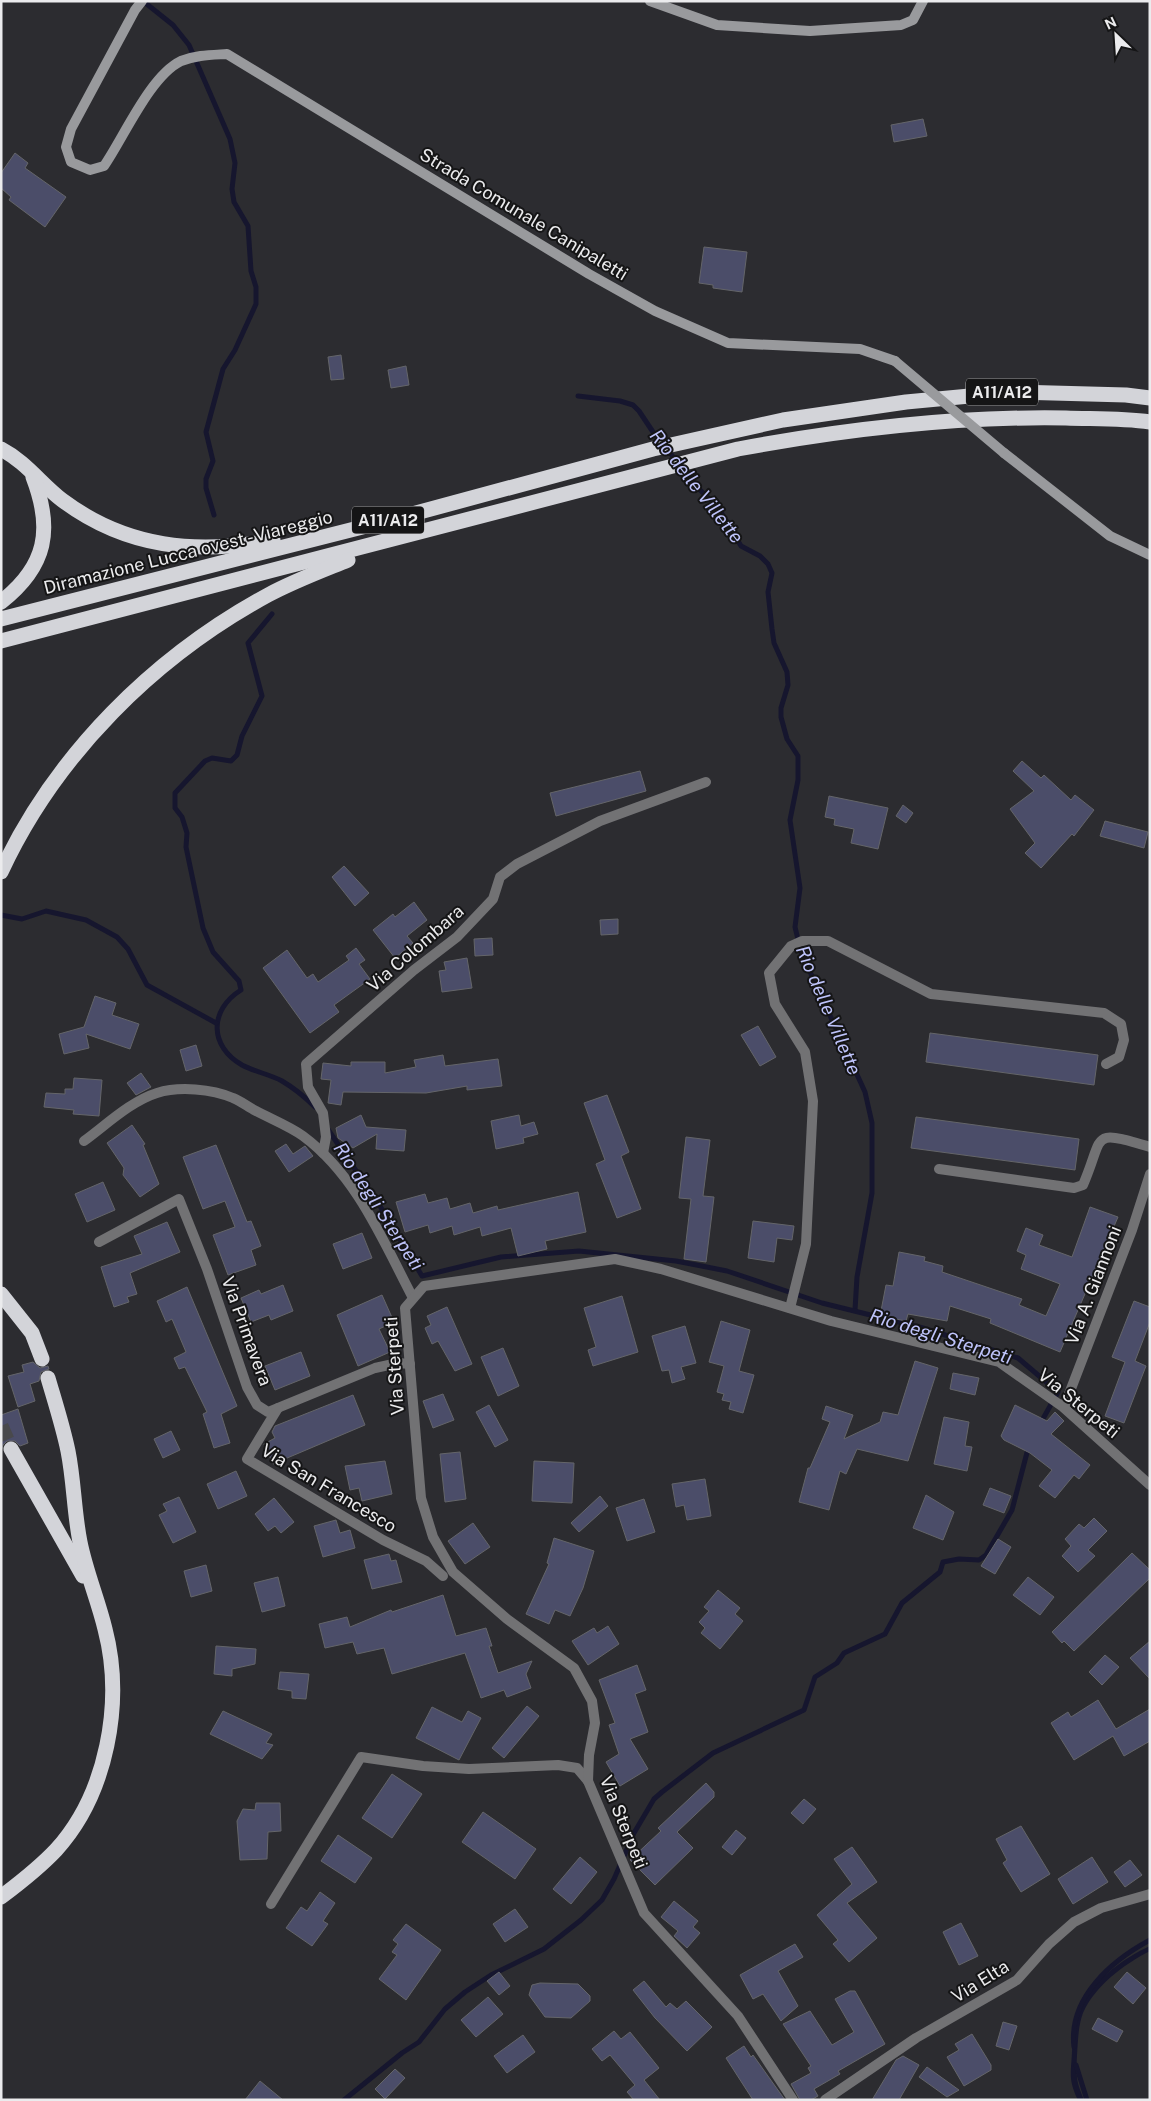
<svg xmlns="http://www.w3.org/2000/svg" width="1151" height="2101" viewBox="0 0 1151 2101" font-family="'Public Sans',sans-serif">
  <rect width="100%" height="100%" fill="#2c2c30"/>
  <path fill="#16162e" d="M 1150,1946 L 1150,1951 C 1124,1964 1095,1986 1083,2013 C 1078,2026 1078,2042 1077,2055 C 1076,2076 1076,2081 1084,2100 L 1078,2100 C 1068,2080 1071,2073 1072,2052 C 1073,2038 1074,2022 1079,2010 C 1091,1982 1123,1958 1150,1946 Z"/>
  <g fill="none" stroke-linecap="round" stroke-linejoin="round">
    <g stroke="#16162e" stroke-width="5">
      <polyline points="143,1 173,25 189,45 230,139 235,163 232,189 234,202 248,226 251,271 256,287 256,304 235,350 223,369 206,432 213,461 206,479 206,488 214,515"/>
      <polyline points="578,396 620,401 633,405 639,411 653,432 700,490 718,507 741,546 760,556 768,564 772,573 768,592 772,629 774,643 787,672 788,685 781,708 781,717 787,739 798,756 798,780 790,820 800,888 795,927 801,952 865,1092 872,1123 872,1193 857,1277 855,1310"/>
      <path d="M 272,614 L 248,643 L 262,696 L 242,736 L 237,755 L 231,761 L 212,758 L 205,761 L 175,793 L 175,808 L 182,817 L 187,833 L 186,847 L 203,928 L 213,952 L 239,981 L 241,990 C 209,1010 209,1046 242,1065 C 255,1072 269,1074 282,1081 C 294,1088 305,1097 315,1107"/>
      <polyline points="1,915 22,919 46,911 86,920 117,937 128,949 147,985 216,1023"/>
      <polyline points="327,1128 380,1206 422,1276 501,1257 579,1251 676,1261 727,1271 822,1303 923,1328 1018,1358 1058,1392 1040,1424"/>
      <path d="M 1074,2047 C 1068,1998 1111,1961 1150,1940"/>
      <polyline points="1076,2065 1087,2100"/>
      <polyline points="344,2100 402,2053 419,2042 445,2009 465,1992 491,1975 544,1949 581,1920 602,1900 614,1879 634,1833 654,1799 662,1792 713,1753 804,1710 815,1677 837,1663 844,1653 885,1634 902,1603 940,1572 943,1562 959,1559 979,1560 986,1555 1012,1510 1029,1445"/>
    </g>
  </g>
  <g fill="#4b4d69" stroke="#646569">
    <polygon points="923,119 927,136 894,142 891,125"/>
    <polygon points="15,153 28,163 25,168 66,197 45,227 9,200 11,197 1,188 1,173"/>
    <polygon points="704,247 747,252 742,292 713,288 713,285 699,283"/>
    <polygon points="341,355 344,379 331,380 328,357"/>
    <polygon points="406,366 409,385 391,388 388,370"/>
    <polygon points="1022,761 1041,778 1044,775 1071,800 1075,795 1094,810 1074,836 1072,834 1041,868 1025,853 1035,843 1010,809 1034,791 1013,771"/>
    <polygon points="640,771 646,791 556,816 550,793"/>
    <polygon points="829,796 888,808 878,849 851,843 854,829 834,825 835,819 825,817"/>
    <polygon points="903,805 913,813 906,823 896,816"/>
    <polygon points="1105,821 1148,832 1144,848 1100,836"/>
    <polygon points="344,866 369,893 355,906 332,877"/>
    <polygon points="414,902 427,920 407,936 413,943 395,958 373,930 393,914 395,917"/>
    <polygon points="618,919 618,934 601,935 600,920"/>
    <polygon points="492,938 493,955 475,956 474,939"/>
    <polygon points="356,948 365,960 359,964 370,979 334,1005 339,1012 310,1033 263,968 287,950 307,978 313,974 318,982 349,960 346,956"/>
    <polygon points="467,958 472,988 442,992 439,971 446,970 444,962"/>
    <polygon points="95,996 116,1003 112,1015 139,1024 130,1049 86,1034 89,1048 64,1054 59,1034 84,1027"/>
    <polygon points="758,1026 776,1057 760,1066 741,1035"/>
    <polygon points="930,1033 1098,1055 1094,1085 926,1062"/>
    <polygon points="196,1045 202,1066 186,1071 180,1050"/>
    <polygon points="443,1055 445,1066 498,1059 502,1086 467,1090 467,1086 426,1093 343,1092 341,1105 328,1103 331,1080 321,1079 323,1063 351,1066 351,1062 385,1062 385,1073 416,1067 414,1060"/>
    <polygon points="141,1073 151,1087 136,1095 127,1083"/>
    <polygon points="74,1078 102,1080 99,1116 73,1114 74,1110 44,1107 46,1093 65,1094 65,1089 73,1089"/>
    <polygon points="607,1095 629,1152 621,1156 641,1209 617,1218 596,1164 605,1160 584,1103"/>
    <polygon points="361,1115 366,1127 406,1130 404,1151 376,1149 377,1134 353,1148 338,1138 336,1128"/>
    <polygon points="519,1115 521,1126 534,1122 538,1134 523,1138 524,1143 496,1149 491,1121"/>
    <polygon points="916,1117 1079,1139 1075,1170 911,1148"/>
    <polygon points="132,1125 145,1144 143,1145 159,1184 140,1197 123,1175 124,1168 107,1143"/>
    <polygon points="686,1137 710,1140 703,1196 714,1197 706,1262 684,1259 691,1199 679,1198"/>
    <polygon points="286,1144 293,1154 305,1146 313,1156 289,1172 275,1151"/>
    <polygon points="216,1145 247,1222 251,1221 261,1246 251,1250 256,1265 228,1275 213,1235 235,1227 225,1201 203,1209 183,1157"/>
    <polygon points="103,1182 115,1210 87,1222 75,1194"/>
    <polygon points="578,1192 586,1232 545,1241 547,1249 518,1256 511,1228 482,1236 480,1227 454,1235 452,1226 430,1233 428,1225 405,1232 396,1202 425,1194 428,1203 447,1198 450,1209 470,1203 473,1213 497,1206 498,1210"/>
    <polygon points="1090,1207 1118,1217 1060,1352 990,1323 991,1319 950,1306 947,1321 908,1314 906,1321 880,1316 886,1285 893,1286 899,1252 925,1257 924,1261 943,1266 942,1272 1022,1299 1019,1305 1046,1316 1060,1284 1021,1269 1026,1255 1017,1251 1026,1228 1043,1235 1039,1245 1072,1257"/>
    <polygon points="753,1221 794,1226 792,1240 777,1238 774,1262 748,1258"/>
    <polygon points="167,1222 180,1252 130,1273 137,1294 127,1297 129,1302 114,1307 101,1267 142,1254 134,1236"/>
    <polygon points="362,1233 372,1258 343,1269 333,1244"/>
    <polygon points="283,1285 293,1311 271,1320 269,1315 251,1322 241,1298 259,1290 261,1294"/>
    <polygon points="187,1287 237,1406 221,1414 230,1443 214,1448 203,1414 207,1412 185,1367 179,1369 174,1358 186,1352 172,1319 166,1322 157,1301"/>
    <polygon points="382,1295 394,1322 379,1329 390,1352 358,1366 337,1315"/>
    <polygon points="622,1296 638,1352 593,1366 588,1350 596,1347 584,1308"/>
    <polygon points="1134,1301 1150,1307 1150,1322 1135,1361 1146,1366 1124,1423 1105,1416 1125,1362 1112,1357"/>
    <polygon points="447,1307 472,1364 455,1371 438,1341 432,1344 425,1328 431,1325 427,1316"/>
    <polygon points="721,1321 750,1330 739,1371 754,1375 743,1413 729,1409 731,1402 722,1400 724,1394 717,1392 724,1366 709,1362"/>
    <polygon points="685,1326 696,1363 681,1367 685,1379 672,1383 669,1370 662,1371 652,1336"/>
    <polygon points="503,1348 519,1386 498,1396 481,1357"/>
    <polygon points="301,1352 310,1376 275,1390 265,1366"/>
    <polygon points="915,1361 938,1368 908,1461 857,1449 846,1474 840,1471 829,1510 799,1502 808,1468 810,1468 830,1422 822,1419 826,1406 853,1415 844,1439 880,1422 883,1412 898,1415"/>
    <polygon points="33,1362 40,1368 48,1366 49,1369 41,1372 39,1381 30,1384 35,1401 18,1407 8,1376 24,1372 22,1365"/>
    <polygon points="953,1373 979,1378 975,1395 950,1389"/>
    <polygon points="443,1394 454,1420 433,1428 423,1401"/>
    <polygon points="353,1395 365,1425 273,1464 264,1444 275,1438 272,1432 275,1426"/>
    <polygon points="489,1405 508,1440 495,1447 476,1412"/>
    <polygon points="1015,1405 1047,1421 1055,1412 1064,1421 1051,1434 1090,1465 1079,1479 1074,1475 1055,1498 1039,1486 1052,1470 1030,1453 1004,1440 1001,1436"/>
    <polygon points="18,1409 28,1443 20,1446 15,1441 7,1441 3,1445 1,1452 1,1415"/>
    <polygon points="944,1417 969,1422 965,1446 972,1447 967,1471 934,1464"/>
    <polygon points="171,1431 180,1450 163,1458 154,1439"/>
    <polygon points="460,1452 466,1499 445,1502 440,1454"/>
    <polygon points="385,1461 392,1494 362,1501 359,1488 350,1490 345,1466"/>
    <polygon points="534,1461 574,1463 572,1503 532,1501"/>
    <polygon points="236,1471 247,1496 218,1509 207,1484"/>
    <polygon points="705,1479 711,1516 687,1520 684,1505 676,1507 672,1484"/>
    <polygon points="990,1488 1011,1496 1004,1513 983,1505"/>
    <polygon points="926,1495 954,1512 943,1540 913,1528"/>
    <polygon points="600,1496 608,1506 579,1532 571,1523"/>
    <polygon points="179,1497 196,1532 173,1543 159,1515 167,1511 163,1504"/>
    <polygon points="274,1498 294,1522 281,1533 275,1526 268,1531 255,1514"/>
    <polygon points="644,1499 655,1532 627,1541 616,1508"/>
    <polygon points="1094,1518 1107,1531 1088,1550 1095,1556 1078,1572 1062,1556 1071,1546 1065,1539 1079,1524 1084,1528"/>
    <polygon points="336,1520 340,1533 350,1530 355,1548 323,1557 314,1526"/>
    <polygon points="473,1523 490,1547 465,1564 448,1541"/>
    <polygon points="554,1538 594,1551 583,1588 570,1616 555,1610 549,1624 526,1614 549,1564 547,1563"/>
    <polygon points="998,1539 1011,1547 995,1574 981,1566"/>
    <polygon points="1132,1553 1150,1570 1150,1578 1074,1651 1064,1641 1062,1643 1052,1632"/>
    <polygon points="389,1554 391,1561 396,1560 402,1582 372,1589 364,1560"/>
    <polygon points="206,1565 212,1591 191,1597 184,1571"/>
    <polygon points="278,1577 285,1606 262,1612 254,1583"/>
    <polygon points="1028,1577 1054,1597 1040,1615 1013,1595"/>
    <polygon points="718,1590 740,1608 735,1614 743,1621 720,1649 701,1633 705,1628 699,1622 709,1611 704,1607"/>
    <polygon points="443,1595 456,1636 486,1628 492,1646 489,1646 498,1673 532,1661 526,1674 531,1688 507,1697 504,1690 481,1698 465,1653 392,1674 384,1648 357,1654 353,1642 325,1648 319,1624 347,1617 350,1627 391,1610 392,1612"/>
    <polygon points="608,1626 619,1644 588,1665 572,1641 594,1628 597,1633"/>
    <polygon points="1150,1641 1150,1679 1130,1658"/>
    <polygon points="216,1646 256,1649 255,1664 232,1669 232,1676 214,1674"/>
    <polygon points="1105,1655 1119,1667 1102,1685 1089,1672"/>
    <polygon points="637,1665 646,1690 635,1694 648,1732 630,1739 648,1769 620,1786 606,1762 619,1754 609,1725 615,1723 599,1680"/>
    <polygon points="280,1672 309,1674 306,1699 292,1698 292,1691 278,1689"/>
    <polygon points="1098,1700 1116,1729 1150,1709 1150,1741 1124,1756 1113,1736 1074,1760 1051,1723 1068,1712 1071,1717"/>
    <polygon points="527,1706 539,1716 504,1758 492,1748"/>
    <polygon points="432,1707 462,1722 468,1711 481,1718 459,1760 416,1738"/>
    <polygon points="223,1711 272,1734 266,1743 273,1745 262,1759 210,1734"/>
    <polygon points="392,1774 422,1794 392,1838 362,1818"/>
    <polygon points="706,1783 714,1792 714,1797 677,1832 693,1848 655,1885 630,1860 661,1831 658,1828"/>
    <polygon points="804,1799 816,1809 803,1824 791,1813"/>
    <polygon points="256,1803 280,1803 281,1831 268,1832 267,1859 240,1860 237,1821 243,1809 255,1810"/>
    <polygon points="483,1812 536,1849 515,1879 462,1842"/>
    <polygon points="1021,1826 1050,1874 1021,1892 1003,1863 1007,1860 996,1839"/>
    <polygon points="736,1830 746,1838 732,1855 722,1847"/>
    <polygon points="338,1835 372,1858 355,1883 321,1861"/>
    <polygon points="852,1847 877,1882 847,1903 877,1938 849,1962 833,1944 838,1940 817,1915 852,1884 834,1859"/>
    <polygon points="580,1857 597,1872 571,1904 553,1889"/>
    <polygon points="1092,1857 1108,1882 1073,1904 1058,1879"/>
    <polygon points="1130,1860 1142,1875 1125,1887 1114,1872"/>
    <polygon points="320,1892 335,1903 323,1921 328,1924 312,1946 286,1928 301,1907 307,1911"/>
    <polygon points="674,1901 698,1921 693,1927 700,1933 687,1948 674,1936 678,1931 661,1917"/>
    <polygon points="515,1909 528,1927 505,1942 493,1924"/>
    <polygon points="961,1923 978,1956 959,1965 943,1932"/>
    <polygon points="406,1924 441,1950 406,2000 379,1979 397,1955 392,1952 398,1944 393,1940"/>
    <polygon points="795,1944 803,1957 778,1971 798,2006 781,2021 763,1994 753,1999 740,1975"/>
    <polygon points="499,1972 510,1986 499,1995 487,1981"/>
    <polygon points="1127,1972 1146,1988 1133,2004 1114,1987"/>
    <polygon points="644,1981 666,2007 670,2003 677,2009 686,2001 712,2027 687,2051 655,2018 633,1990"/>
    <polygon points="540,1983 578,1984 590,1996 590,2001 571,2018 545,2017 529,1995 532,1985"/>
    <polygon points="850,1991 855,1991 885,2044 838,2071 840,2074 814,2089 818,2096 811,2100 800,2100 791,2084 811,2073 808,2068 811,2066 783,2024 810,2011 832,2045 854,2032 835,1999"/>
    <polygon points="488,1997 503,2014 476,2037 461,2020"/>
    <polygon points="1098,2018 1123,2031 1117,2042 1092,2029"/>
    <polygon points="1003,2022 1017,2026 1009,2050 996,2046"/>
    <polygon points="614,2031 621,2039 630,2032 659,2068 644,2080 660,2100 634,2100 627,2092 635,2085 610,2055 602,2061 592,2049"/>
    <polygon points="972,2034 991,2065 991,2070 964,2086 947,2057 959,2050 955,2044"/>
    <polygon points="523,2035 535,2052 507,2073 494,2056"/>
    <polygon points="744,2046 751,2057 753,2055 785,2100 753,2100 726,2058"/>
    <polygon points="903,2056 919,2065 899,2100 872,2100 896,2060"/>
    <polygon points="927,2067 959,2090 947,2097 919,2077"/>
    <polygon points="395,2069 405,2078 385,2099 375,2089"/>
    <polygon points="260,2081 283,2100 245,2100"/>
  </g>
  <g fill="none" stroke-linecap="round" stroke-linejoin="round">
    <polyline stroke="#49494c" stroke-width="15" stroke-dasharray="15 8" stroke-linecap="butt" points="1,1426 11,1449"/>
    <g stroke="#727274" stroke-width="10">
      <path d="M 84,1141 C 106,1125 131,1101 157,1093 C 179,1086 212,1089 233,1098 C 241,1101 248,1107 256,1111 C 271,1119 289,1126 303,1136 C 357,1176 383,1241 413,1298"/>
      <polyline points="323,1153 326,1137 323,1113 308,1087 306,1064 414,970 457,937 493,899 500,877 517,864 600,821 706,782"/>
      <path d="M 939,1169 L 1074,1188 L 1083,1185 C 1105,1134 1089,1129 1150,1147"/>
      <polyline points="99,1242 179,1199 207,1269 247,1387 257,1405 268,1412 375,1368 398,1363 410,1364"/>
      <polyline points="790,1308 806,1244 813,1101 805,1052 775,1004 769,973 791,946 802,941 828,941 931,994 1104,1013 1121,1024 1124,1040 1119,1057 1106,1064"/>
      <polyline points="1064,1407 1132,1230 1150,1174"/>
      <polyline points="278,1408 247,1459 383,1540 426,1561 443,1576"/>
      <polyline points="271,1904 361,1757 423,1766 469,1769 558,1765 577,1768 588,1781"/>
      <polyline points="793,2100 738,2016 644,1913 588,1781 589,1755 595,1723 592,1701 574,1668 507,1619 453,1572 433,1537 421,1498 405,1308 424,1286 615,1259 661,1269 831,1321 999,1362 1063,1407 1150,1485"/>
      <polyline points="825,2100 916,2038 1017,1980 1049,1944 1074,1922 1101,1908 1150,1894"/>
    </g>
    <g stroke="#999a9d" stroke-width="10">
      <path d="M 142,1 L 135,10 L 71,129 L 66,147 L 71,162 L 90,170 L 104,166 C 124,137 150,76 181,61 C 196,55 211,55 227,54 L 589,274 L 655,311 L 728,343 L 860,349 L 895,361"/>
      <polyline points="650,1 717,25 810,31 901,25 913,20 923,1"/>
      <polyline points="1004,453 1110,536 1150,555"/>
    </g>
    <g stroke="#d3d4d9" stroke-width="15">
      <path d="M 1,449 C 26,462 41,484 62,500 C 126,548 197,555 273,540"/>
      <path d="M 1,602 C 47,566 53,529 33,477"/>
      <polyline points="1,619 390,520 653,449 783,420 906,402 1012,392 1126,395 1150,398"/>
      <path d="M 1,641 L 738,449 C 846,429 956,416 1066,418 C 1094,419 1122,418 1150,422"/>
      <path d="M 1,872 C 56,754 154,657 268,595 C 294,581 321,571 348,560"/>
      <polyline points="1,1294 32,1333 42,1359"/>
      <polyline points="11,1449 83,1576"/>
      <path d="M 1,1897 C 21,1882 39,1868 56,1850 C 107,1794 124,1702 105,1629 C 98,1600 86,1572 80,1542 C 74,1512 74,1481 68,1451 C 63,1427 55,1402 48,1378"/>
    </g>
    <polyline stroke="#999a9d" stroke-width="10" points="895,361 1004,453"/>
  </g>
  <g text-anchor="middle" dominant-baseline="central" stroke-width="4" stroke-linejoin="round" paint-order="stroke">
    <g fill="#151516" stroke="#ababac" stroke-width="1">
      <rect x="966" y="378.5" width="72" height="27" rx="4"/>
      <rect x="352" y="506.5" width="72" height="27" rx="4"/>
    </g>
    <g font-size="16" font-weight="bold" fill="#ebebed">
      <text x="1002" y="392">A11/A12</text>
      <text x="388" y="520">A11/A12</text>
    </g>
    <g font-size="18" fill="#ebebed" stroke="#151516">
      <text transform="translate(524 214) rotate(31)">Strada Comunale Canipaletti</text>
      <text transform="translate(188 552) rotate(-14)">Diramazione Lucca ovest - Viareggio</text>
      <text transform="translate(415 948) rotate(-41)">Via Colombara</text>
      <text transform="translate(1093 1285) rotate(-69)">Via A. Giannoni</text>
      <text transform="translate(247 1331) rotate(70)">Via Primavera</text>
      <text transform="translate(394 1366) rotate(-94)">Via Sterpeti</text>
      <text transform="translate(1079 1403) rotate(39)">Via Sterpeti</text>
      <text transform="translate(329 1488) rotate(31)">Via San Francesco</text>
      <text transform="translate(624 1822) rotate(68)">Via Sterpeti</text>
      <text transform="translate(980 1981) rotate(-32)">Via Elta</text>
    </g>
    <g font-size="19" font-style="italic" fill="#bec3fa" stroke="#151516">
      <text transform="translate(697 486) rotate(52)">Rio delle Villette</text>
      <text transform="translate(829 1010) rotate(67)">Rio delle Villette</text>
      <text transform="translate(379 1206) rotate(57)">Rio degli Sterpeti</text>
      <text transform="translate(941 1336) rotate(17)">Rio degli Sterpeti</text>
    </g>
  </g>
  <rect width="1151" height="2101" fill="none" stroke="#ebebed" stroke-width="5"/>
  <g transform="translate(1116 35) rotate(335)" stroke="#151516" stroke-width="4" paint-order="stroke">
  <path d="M0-4L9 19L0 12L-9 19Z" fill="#ebebed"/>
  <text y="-8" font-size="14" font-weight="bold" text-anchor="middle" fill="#ebebed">N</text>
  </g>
</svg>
